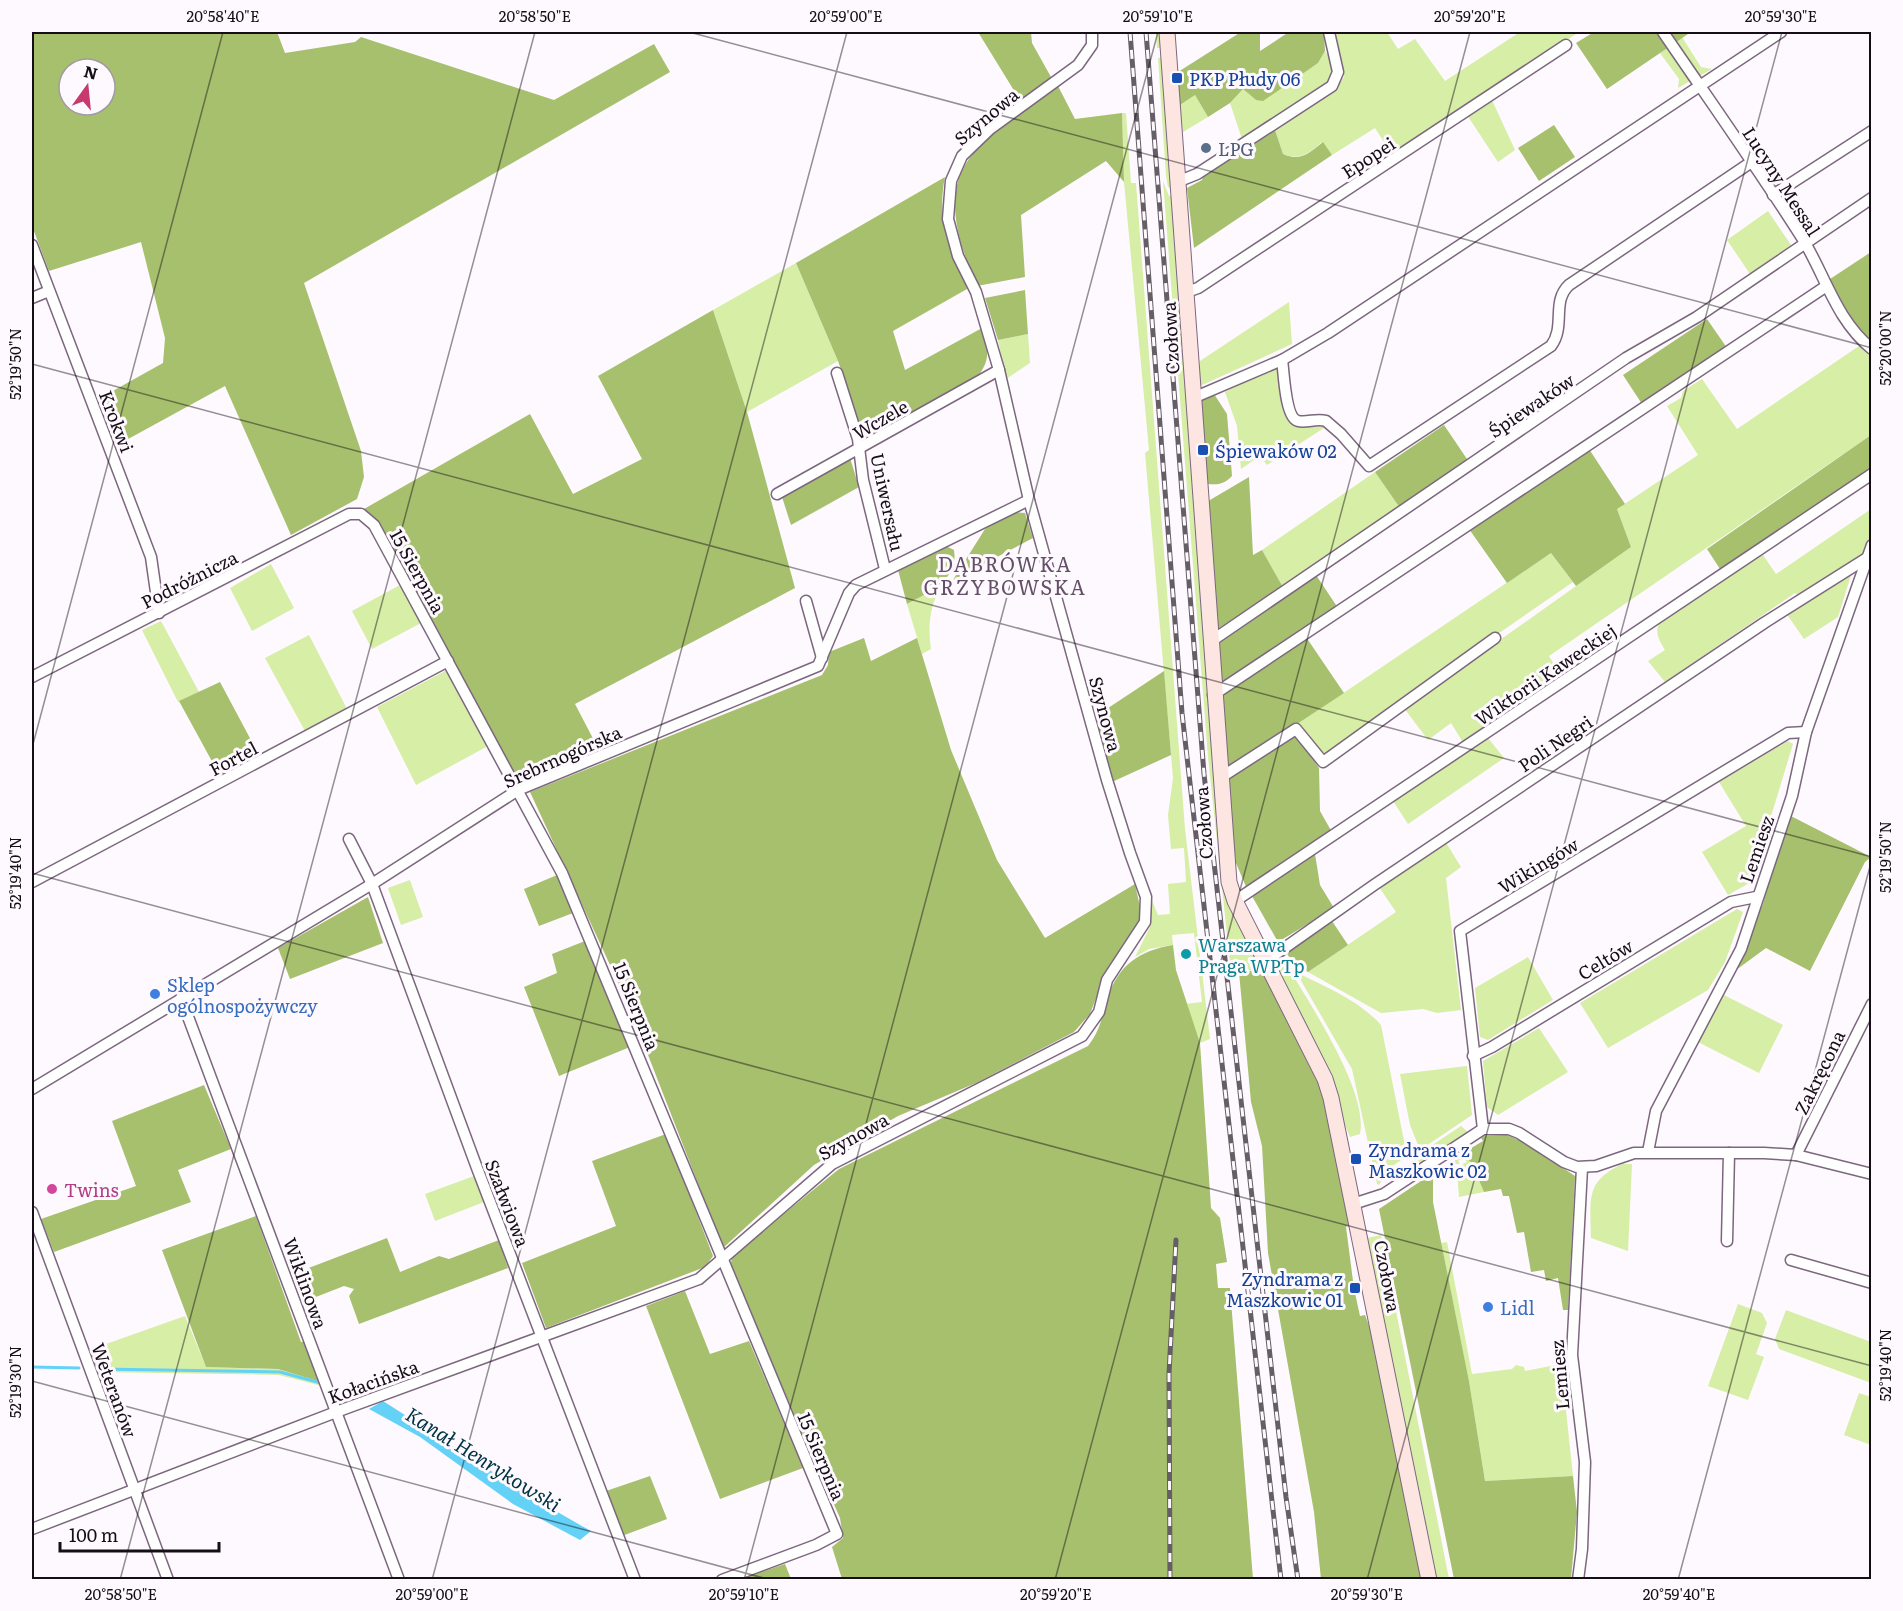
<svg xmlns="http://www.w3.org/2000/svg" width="1903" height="1611" viewBox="0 0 1903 1611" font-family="Literata,serif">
  <rect width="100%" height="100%" fill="#fef9fe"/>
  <g fill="#d6eea5">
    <polygon points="1159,32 1162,32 1173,190 1168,187 1166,176 1158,58 1162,58 1161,48 1157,48 1156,34"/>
    <path d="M 1337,32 L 1387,32 L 1398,49 L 1415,39 L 1445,81 L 1520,32 L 1579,32 L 1393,156 L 1375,128 L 1332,155 L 1322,142 C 1309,153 1300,161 1283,154 L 1274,127 L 1337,86 L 1344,77 L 1335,42 Z"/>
    <polygon points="1682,37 1701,67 1712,69 1678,88 1679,79 1660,53"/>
    <path d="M 1325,51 C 1333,62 1335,69 1329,81 L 1242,139 L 1230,103 L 1243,89 L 1256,100 L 1318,63 Z"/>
    <polygon points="1195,95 1208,117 1183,132 1180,105"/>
    <polygon points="1491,98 1515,150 1498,162 1467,115"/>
    <polygon points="1122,113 1126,113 1131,183 1136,183 1185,829 1210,1039 1200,1043 1185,1004 1202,1002 1194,933 1172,935 1173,945 1149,949 1135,957 1150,927 1151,898 1158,915 1170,914 1168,884 1186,882 1184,848 1171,849 1168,815 1173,778 1145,453 1149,450 1124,182"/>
    <polygon points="1163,181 1169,196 1173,196 1223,888 1262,970 1231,972 1208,757"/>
    <polygon points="1768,211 1791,245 1750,274 1727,240"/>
    <polygon points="796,263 838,361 747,412 713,310"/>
    <polygon points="1289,302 1292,344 1200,386 1200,361"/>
    <polygon points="1028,334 1030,363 1006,379 998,340"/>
    <polygon points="1859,346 1871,355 1871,435 1549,656 1563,679 1464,744 1451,723 1428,740 1404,708 1631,547 1617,509 1698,455 1667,406 1681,398 1683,391 1702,379 1737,429"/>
    <path d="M 1272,368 L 1277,369 L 1280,373 C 1280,388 1278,420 1297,426 C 1306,428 1318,426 1327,426 L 1267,465 L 1260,456 L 1241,469 L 1237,426 L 1225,392 Z"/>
    <polygon points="1375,472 1400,508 1284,589 1262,550"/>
    <path d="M 1871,509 L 1871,536 L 1865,554 L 1801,597 L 1795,593 L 1665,682 L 1648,661 L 1665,650 C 1659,640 1654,632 1660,622 L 1761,552 L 1776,574 Z"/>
    <polygon points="1551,553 1573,582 1325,753 1319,751 1299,723"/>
    <polygon points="271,564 294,608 252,631 230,588"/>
    <polygon points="1852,572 1838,617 1804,639 1786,613"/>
    <polygon points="400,585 421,623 372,649 352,611"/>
    <path d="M 942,585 C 929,607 928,625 931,649 L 922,654 L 907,604 Z"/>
    <polygon points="161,621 199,692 178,702 142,630"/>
    <polygon points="309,635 347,709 305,731 265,658"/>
    <polygon points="447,670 488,746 416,785 377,707"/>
    <polygon points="1488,738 1504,758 1408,824 1393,801"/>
    <polygon points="1788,741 1793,744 1751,882 1728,895 1702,852 1746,826 1719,782"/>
    <polygon points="1445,841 1461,867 1446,878 1461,1010 1437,1013 1423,1009 1381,1013 1308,972 1396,912 1379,887"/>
    <polygon points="410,880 423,917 401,925 388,888"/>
    <polygon points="1737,909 1743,912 1725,962 1708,990 1608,1048 1580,1003"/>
    <path d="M 1281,955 C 1304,996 1369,1089 1360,1134 L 1350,1137 L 1276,966 Z"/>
    <polygon points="1528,957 1553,1000 1488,1040 1480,1037 1475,988"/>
    <path d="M 1296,972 C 1325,987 1359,1000 1381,1025 L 1407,1156 L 1388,1169 L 1379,1185 L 1377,1184 L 1352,1069 Z"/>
    <polygon points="1722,994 1783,1025 1759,1073 1698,1042"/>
    <polygon points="1539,1028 1568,1072 1498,1115 1487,1107 1483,1061"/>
    <polygon points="1467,1066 1472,1115 1420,1150 1410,1125 1400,1074"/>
    <polygon points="1461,1126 1469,1133 1423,1163 1419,1162 1416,1156"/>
    <polygon points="1463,1153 1472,1164 1484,1192 1459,1197 1457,1172 1465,1171 1463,1164 1467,1162 1464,1158 1458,1161 1460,1164 1455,1164 1455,1158"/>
    <path d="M 1623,1164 L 1632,1164 L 1628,1251 L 1591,1238 C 1591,1200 1584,1181 1623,1164 Z"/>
    <polygon points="474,1176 484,1202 435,1221 425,1194"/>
    <polygon points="1381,1235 1449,1579 1434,1579 1367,1238"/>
    <polygon points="1447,1242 1472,1374 1512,1369 1516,1365 1524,1367 1525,1371 1561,1364 1573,1476 1485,1481 1469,1381 1441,1243"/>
    <polygon points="1738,1304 1762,1313 1767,1323 1756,1354 1764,1357 1748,1400 1708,1386"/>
    <polygon points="1786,1310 1871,1342 1871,1383 1779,1349 1775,1339"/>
    <polygon points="185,1316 206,1367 278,1369 321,1382 322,1386 279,1375 97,1372 89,1350"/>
    <polygon points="1859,1393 1871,1397 1871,1445 1844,1435"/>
  </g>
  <g fill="#a6c06d" fill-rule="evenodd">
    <path d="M 32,32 L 277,32 L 285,53 L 355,42 L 361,37 L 554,100 L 654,44 L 670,72 L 304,283 L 361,451 L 364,477 L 357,499 L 291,535 L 225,386 L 119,444 L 102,397 L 163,363 L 165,338 L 141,242 L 49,271 L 32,226 ZM 69,69 L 105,69 L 105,105 L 69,105 Z"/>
    <polygon points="978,32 1031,32 1032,43 1051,77 1050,82 1021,102"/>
    <polygon points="1241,32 1260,32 1260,51 1289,32 1324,32 1325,51 1318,63 1263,101 1256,100 1243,89 1230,103 1208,117 1195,95 1180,105 1178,72"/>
    <polygon points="1594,32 1691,32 1607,89 1576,43"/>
    <path d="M 1058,86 L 1075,119 L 1122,113 L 1124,182 L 1106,161 L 1021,215 L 1025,277 L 977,286 C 926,171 968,148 1058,86 Z"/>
    <polygon points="1554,125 1575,157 1539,181 1518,148"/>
    <path d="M 1274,127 L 1283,154 C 1301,162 1309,153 1323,142 L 1332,155 L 1194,248 L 1187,188 L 1202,180 L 1204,171 Z"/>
    <path d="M 945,177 C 939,205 943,233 954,259 C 959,270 966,277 967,289 L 893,331 L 905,370 L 982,328 C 987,350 992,357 978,376 L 873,435 L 864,437 L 838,361 L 796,263 Z"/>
    <polygon points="1871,252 1871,337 1867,340 1859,333 1827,281"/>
    <polygon points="1025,290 1028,334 998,340 985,298"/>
    <polygon points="713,310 747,412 795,588 575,704 598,748 519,784 374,518 364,509 530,414 573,494 642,459 598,376"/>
    <polygon points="1707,319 1727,348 1642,404 1623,375"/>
    <path d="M 1214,394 L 1227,414 L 1232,476 C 1224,484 1219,485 1208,484 L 1206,478 L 1201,398 Z"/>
    <polygon points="1444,425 1469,462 1400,508 1375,472"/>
    <polygon points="1871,435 1871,469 1720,569 1707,549"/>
    <polygon points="1589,449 1625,504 1617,509 1631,547 1576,586 1551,553 1507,583 1469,529"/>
    <polygon points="850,458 859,487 791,525 782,497"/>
    <polygon points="1249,477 1253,555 1262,550 1284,589 1216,630 1206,508 1210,500"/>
    <polygon points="1013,512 1025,513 1033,538 953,580 985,529"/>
    <path d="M 946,546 L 954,550 C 959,580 929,592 907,604 L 898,570 Z"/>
    <polygon points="1316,575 1338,608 1222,685 1216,642"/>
    <polygon points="1306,637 1344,693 1228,770 1222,693"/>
    <polygon points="864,638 871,661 917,638 951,750 997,860 1045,938 1135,884 1142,916 1103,980 1090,1014 1074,1032 976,1083 898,1116 814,1165 723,1248 629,1006 530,792 822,675 828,665 829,652"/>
    <polygon points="1164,671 1171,755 1112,782 1093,718"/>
    <polygon points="220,682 259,755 220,776 179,701"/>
    <polygon points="1292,735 1298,738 1319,768 1320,811 1333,834 1247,889 1236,863 1227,779"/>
    <polygon points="1787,814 1871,857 1865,862 1810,971 1766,948 1732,973 1763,904"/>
    <polygon points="1315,854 1320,885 1334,908 1278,942 1252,896"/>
    <polygon points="557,875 573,913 539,926 524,889"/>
    <polygon points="368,897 383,943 290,979 278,948"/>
    <polygon points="1330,918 1348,945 1308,972 1292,962 1285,950"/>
    <polygon points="585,941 630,1047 559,1076 524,987 557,973 552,954"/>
    <path d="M 1173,945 L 1176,970 L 1200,1043 L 1211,1208 L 1220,1218 L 1227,1262 L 1216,1264 L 1218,1288 L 1230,1288 L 1253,1579 L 842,1579 L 832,1547 L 843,1538 L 840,1518 L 732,1273 L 731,1262 L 733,1255 L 839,1169 L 1088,1046 C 1100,1031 1102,1017 1107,999 C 1119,964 1139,951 1173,945 Z"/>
    <polygon points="1262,970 1321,1085 1350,1225 1346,1227 1353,1281 1350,1282 1352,1293 1355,1293 1360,1316 1365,1315 1375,1342 1422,1579 1321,1579 1314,1512 1268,1253 1262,1146 1251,1102 1239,972"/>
    <polygon points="204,1085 231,1149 178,1170 191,1202 54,1252 41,1219 136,1186 112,1121"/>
    <polygon points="666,1134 713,1256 705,1267 546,1328 522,1263 616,1226 592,1161"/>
    <polygon points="1507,1135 1527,1144 1575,1176 1568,1310 1563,1310 1558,1278 1546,1281 1544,1270 1531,1272 1524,1232 1517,1233 1509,1196 1503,1196 1501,1189 1484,1192 1472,1164 1463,1153 1483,1141 1481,1138 1484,1136"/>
    <polygon points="1433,1173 1433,1202 1469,1381 1485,1481 1573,1476 1577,1512 1571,1579 1454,1579 1379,1209"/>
    <polygon points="256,1216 301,1342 307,1341 321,1382 278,1369 206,1367 162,1250"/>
    <polygon points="387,1238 400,1272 439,1256 449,1259 499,1240 508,1268 359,1324 349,1296 354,1289 344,1286 303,1302 293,1274"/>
    <polygon points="685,1291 710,1354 749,1341 803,1468 720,1499 646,1306"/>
    <polygon points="650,1476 667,1519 622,1536 606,1491"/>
    <polygon points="785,1564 791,1579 740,1579"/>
  </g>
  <path fill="#64d1f7" d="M 383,1401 C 453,1445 519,1492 591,1531 L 580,1540 L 513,1504 L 420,1437 L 369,1409 Z"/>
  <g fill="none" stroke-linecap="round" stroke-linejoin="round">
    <g stroke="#64d1f7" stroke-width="3">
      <polyline points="32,1367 79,1368"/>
      <polyline points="99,1369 280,1372 321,1383"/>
      <polyline points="341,1393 349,1397"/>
    </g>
    <defs>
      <g id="street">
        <path d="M 1663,32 C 1710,101 1759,170 1804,241 C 1826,278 1837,321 1872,349"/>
        <polyline points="1177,182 1197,174 1332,86 1338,72 1329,32"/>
        <polyline points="1773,195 1872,131"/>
        <polyline points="32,245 151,557 159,613"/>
        <polyline points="1187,292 1198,288 1566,45"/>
        <polyline points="32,298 49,291"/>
        <path d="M 1282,360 C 1284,372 1285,418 1298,421 C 1307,423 1317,418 1326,421 L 1341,434 L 1369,466 L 1551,346 C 1566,326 1551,302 1569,285 L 1750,163"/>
        <polyline points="837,373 858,439 863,480 885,569"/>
        <polyline points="1193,398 1282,360 1328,333 1781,32"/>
        <polyline points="777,494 999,370"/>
        <polyline points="806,601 822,658"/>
        <polyline points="1210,642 1626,358 1697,317 1872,198"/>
        <polyline points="32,677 349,514 361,514 374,525 562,873 837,1534 816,1545 722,1580"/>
        <polyline points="1213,695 1825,287"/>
        <polyline points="1220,778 1296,729 1323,762 1495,638"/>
        <polyline points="349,839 372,884 477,1168 635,1580"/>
        <polyline points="32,882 448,661"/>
        <polyline points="1235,901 1872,474"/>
        <polyline points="1266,961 1374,885 1764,623 1867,558"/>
        <polyline points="181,998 399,1580"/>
        <polyline points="1473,1056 1492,1047 1731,902 1756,897"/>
        <polyline points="32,1089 372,884 518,790 818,666 849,593 856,585 1029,500"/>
        <polyline points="1483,1129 1460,931 1788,733 1806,732"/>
        <polyline points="1648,1152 1656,1111 1741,949 1792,796 1806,732 1872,545"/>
        <polyline points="1796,1155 1872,1004"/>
        <polyline points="1353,1204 1384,1194 1483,1129 1509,1129 1519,1133 1564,1162 1577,1167 1596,1166 1634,1153 1764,1153 1796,1155 1872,1174"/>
        <polyline points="32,1212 168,1580"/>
        <polyline points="1727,1241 1729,1153"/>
        <polyline points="1791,1260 1872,1283"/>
        <polyline points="32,1529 336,1412 699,1279 832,1164 1082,1036 1099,1012 1107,980 1145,922 1146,897 1130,853 1107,780 1029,500 999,370 976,292 958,256 948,219 951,181 962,156 990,129 1078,65 1092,45 1092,32"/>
        <polyline points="1578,1580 1582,1549 1585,1462 1572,1355 1582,1168"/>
      </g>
      <polyline id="secondary" points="1167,32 1229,882 1235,901 1325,1079 1331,1098 1429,1580"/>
    </defs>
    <use href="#street" stroke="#7c677f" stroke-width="13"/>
    <use href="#secondary" stroke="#7c677f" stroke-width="17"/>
    <use href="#street" stroke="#fff" stroke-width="10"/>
    <use href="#secondary" stroke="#fde5e1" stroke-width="15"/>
    <defs>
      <g id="rail">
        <polyline points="1130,32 1182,713 1281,1580"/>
        <polyline points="1146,32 1204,774 1286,1497 1298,1580"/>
        <polyline points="1170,1580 1169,1374 1176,1240"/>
      </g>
    </defs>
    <use href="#rail" stroke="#655e66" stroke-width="5"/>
    <use href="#rail" stroke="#fef9fe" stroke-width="3" stroke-dasharray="9" stroke-linecap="butt"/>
  </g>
  <path fill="none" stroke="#160e17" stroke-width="1.5" stroke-opacity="0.45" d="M 689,32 L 1872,348M 32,364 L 1872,857M 32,748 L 223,32M 32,873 L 1872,1366M 32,1381 L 771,1580M 120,1580 L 535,32M 432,1580 L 847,32M 744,1580 L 1158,32M 1055,1580 L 1470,32M 1367,1580 L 1782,32M 1678,1580 L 1872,859"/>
  <g fill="#1a4fb4" stroke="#fef9fe" stroke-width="2">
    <rect x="1171" y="72" width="12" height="12" rx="3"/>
    <rect x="1197" y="444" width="12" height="12" rx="3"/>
    <rect x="1350" y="1153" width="12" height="12" rx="3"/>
    <rect x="1349" y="1282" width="12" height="12" rx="3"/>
  </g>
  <circle fill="#5c6f8a" stroke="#fef9fe" stroke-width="2" cx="1206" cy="148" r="6"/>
  <circle fill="#0f9aa8" stroke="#fef9fe" stroke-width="2" cx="1186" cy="954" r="6"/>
  <g fill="#3f7fe0" stroke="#fef9fe" stroke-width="2">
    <circle cx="155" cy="994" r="6"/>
    <circle cx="1488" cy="1307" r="6"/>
  </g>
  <circle fill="#d1479c" stroke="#fef9fe" stroke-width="2" cx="52" cy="1189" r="6"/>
  <g text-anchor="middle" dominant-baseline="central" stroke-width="6" stroke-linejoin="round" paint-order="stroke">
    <g font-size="18" fill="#164399" stroke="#fef9fe" text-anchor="start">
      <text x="1189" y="78">PKP Płudy 06</text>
      <text x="1215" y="450">Śpiewaków 02</text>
      <text x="1368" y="1149">Zyndrama z<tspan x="1368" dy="21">Maszkowic 02</tspan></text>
      <text x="1343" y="1278" text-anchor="end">Zyndrama z<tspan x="1343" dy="21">Maszkowic 01</tspan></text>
    </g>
    <g font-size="18" fill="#160e17" stroke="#fef9fe">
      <text transform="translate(986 116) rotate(-40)">Szynowa</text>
      <text transform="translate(1368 157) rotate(-33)">Epopei</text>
      <text transform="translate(1782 181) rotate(57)">Lucyny Messal</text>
      <text transform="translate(1170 338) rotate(-93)">Czołowa</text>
      <text transform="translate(1531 405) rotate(-34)">Śpiewaków</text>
      <text transform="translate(880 419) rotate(-30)">Wczele</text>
      <text transform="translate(117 421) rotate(69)">Krokwi</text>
      <text transform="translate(888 502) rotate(78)">Uniwersału</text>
      <text transform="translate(418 571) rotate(61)">15 Sierpnia</text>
      <text transform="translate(189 579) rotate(-27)">Podróżnicza</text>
      <text transform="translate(1545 674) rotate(-34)">Wiktorii Kaweckiej</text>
      <text transform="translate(1106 714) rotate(75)">Szynowa</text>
      <text transform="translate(1555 743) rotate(-34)">Poli Negri</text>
      <text transform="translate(562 756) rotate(-24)">Srebrnogórska</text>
      <text transform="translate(233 758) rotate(-28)">Fortel</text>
      <text transform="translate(1203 823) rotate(-94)">Czołowa</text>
      <text transform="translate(1756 849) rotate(-71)">Lemiesz</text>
      <text transform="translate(1538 865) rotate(-31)">Wikingów</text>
      <text transform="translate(1605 959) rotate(-31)">Celtów</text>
      <text transform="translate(637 1006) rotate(68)">15 Sierpnia</text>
      <text transform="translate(1819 1072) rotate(-64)">Zakręcona</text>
      <text transform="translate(853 1136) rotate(-29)">Szynowa</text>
      <text transform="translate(508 1203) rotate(69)">Szałwiowa</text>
      <text transform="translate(1388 1276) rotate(79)">Czołowa</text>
      <text transform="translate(306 1283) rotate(70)">Wiklinowa</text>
      <text transform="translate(1559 1375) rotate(-95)">Lemiesz</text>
      <text transform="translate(373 1381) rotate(-20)">Kołacińska</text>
      <text transform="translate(115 1390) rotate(70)">Weteranów</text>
      <text transform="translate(822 1456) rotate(67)">15 Sierpnia</text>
    </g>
    <g font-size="18" fill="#4e5e75" stroke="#fef9fe" text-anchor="start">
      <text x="1218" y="148">LPG</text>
    </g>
    <g font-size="18" fill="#0d838f" stroke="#fef9fe" text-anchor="start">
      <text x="1198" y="944">Warszawa<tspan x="1198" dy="21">Praga WPTp</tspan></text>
    </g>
    <g font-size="18" fill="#366cbe" stroke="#fef9fe" text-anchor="start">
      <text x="167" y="984">Sklep<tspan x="167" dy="21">ogólnospożywczy</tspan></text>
      <text x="1500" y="1307">Lidl</text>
    </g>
    <g font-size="18" fill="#b23c85" stroke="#fef9fe" text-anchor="start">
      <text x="64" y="1189">Twins</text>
    </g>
    <g font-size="20" letter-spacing="1.5" fill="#645067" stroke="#fef9fe">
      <text x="1005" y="563">DĄBRÓWKA<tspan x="1005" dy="23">GRZYBOWSKA</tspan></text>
    </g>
    <g font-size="20" font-style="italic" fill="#003342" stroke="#fef9fe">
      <text transform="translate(484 1458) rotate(32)">Kanał Henrykowski</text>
    </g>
  </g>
  <rect width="1903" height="1611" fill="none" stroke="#fef9fe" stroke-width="66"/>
  <g transform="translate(87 87) rotate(15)"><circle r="28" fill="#fef9fe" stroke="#a19ba2" stroke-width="1.5"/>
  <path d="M0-4.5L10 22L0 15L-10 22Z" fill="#c63a6d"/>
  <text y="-9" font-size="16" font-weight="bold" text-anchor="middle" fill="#160e17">N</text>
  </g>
  <path d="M60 1542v9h159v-9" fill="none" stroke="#160e17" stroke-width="3"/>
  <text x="69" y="1542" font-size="18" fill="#160e17" stroke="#fef9fe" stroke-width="4.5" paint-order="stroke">100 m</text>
  <rect x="33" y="33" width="1837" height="1545" fill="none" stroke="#160e17" stroke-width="2"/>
  <g font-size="15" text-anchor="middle" fill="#160e17">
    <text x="223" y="22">20°58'40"E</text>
    <text x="535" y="22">20°58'50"E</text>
    <text x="846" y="22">20°59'00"E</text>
    <text x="1158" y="22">20°59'10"E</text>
    <text x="1470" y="22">20°59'20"E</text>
    <text x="1781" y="22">20°59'30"E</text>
    <text transform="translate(1886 348) rotate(-90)" y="5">52°20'00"N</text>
    <text transform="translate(16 364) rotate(-90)" y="5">52°19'50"N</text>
    <text transform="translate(1886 857) rotate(-90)" y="5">52°19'50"N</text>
    <text transform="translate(16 873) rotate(-90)" y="5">52°19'40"N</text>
    <text transform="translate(1886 1365) rotate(-90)" y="5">52°19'40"N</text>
    <text transform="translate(16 1382) rotate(-90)" y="5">52°19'30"N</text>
    <text x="121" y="1600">20°58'50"E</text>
    <text x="432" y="1600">20°59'00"E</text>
    <text x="744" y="1600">20°59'10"E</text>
    <text x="1056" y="1600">20°59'20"E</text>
    <text x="1367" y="1600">20°59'30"E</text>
    <text x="1679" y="1600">20°59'40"E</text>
  </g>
</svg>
